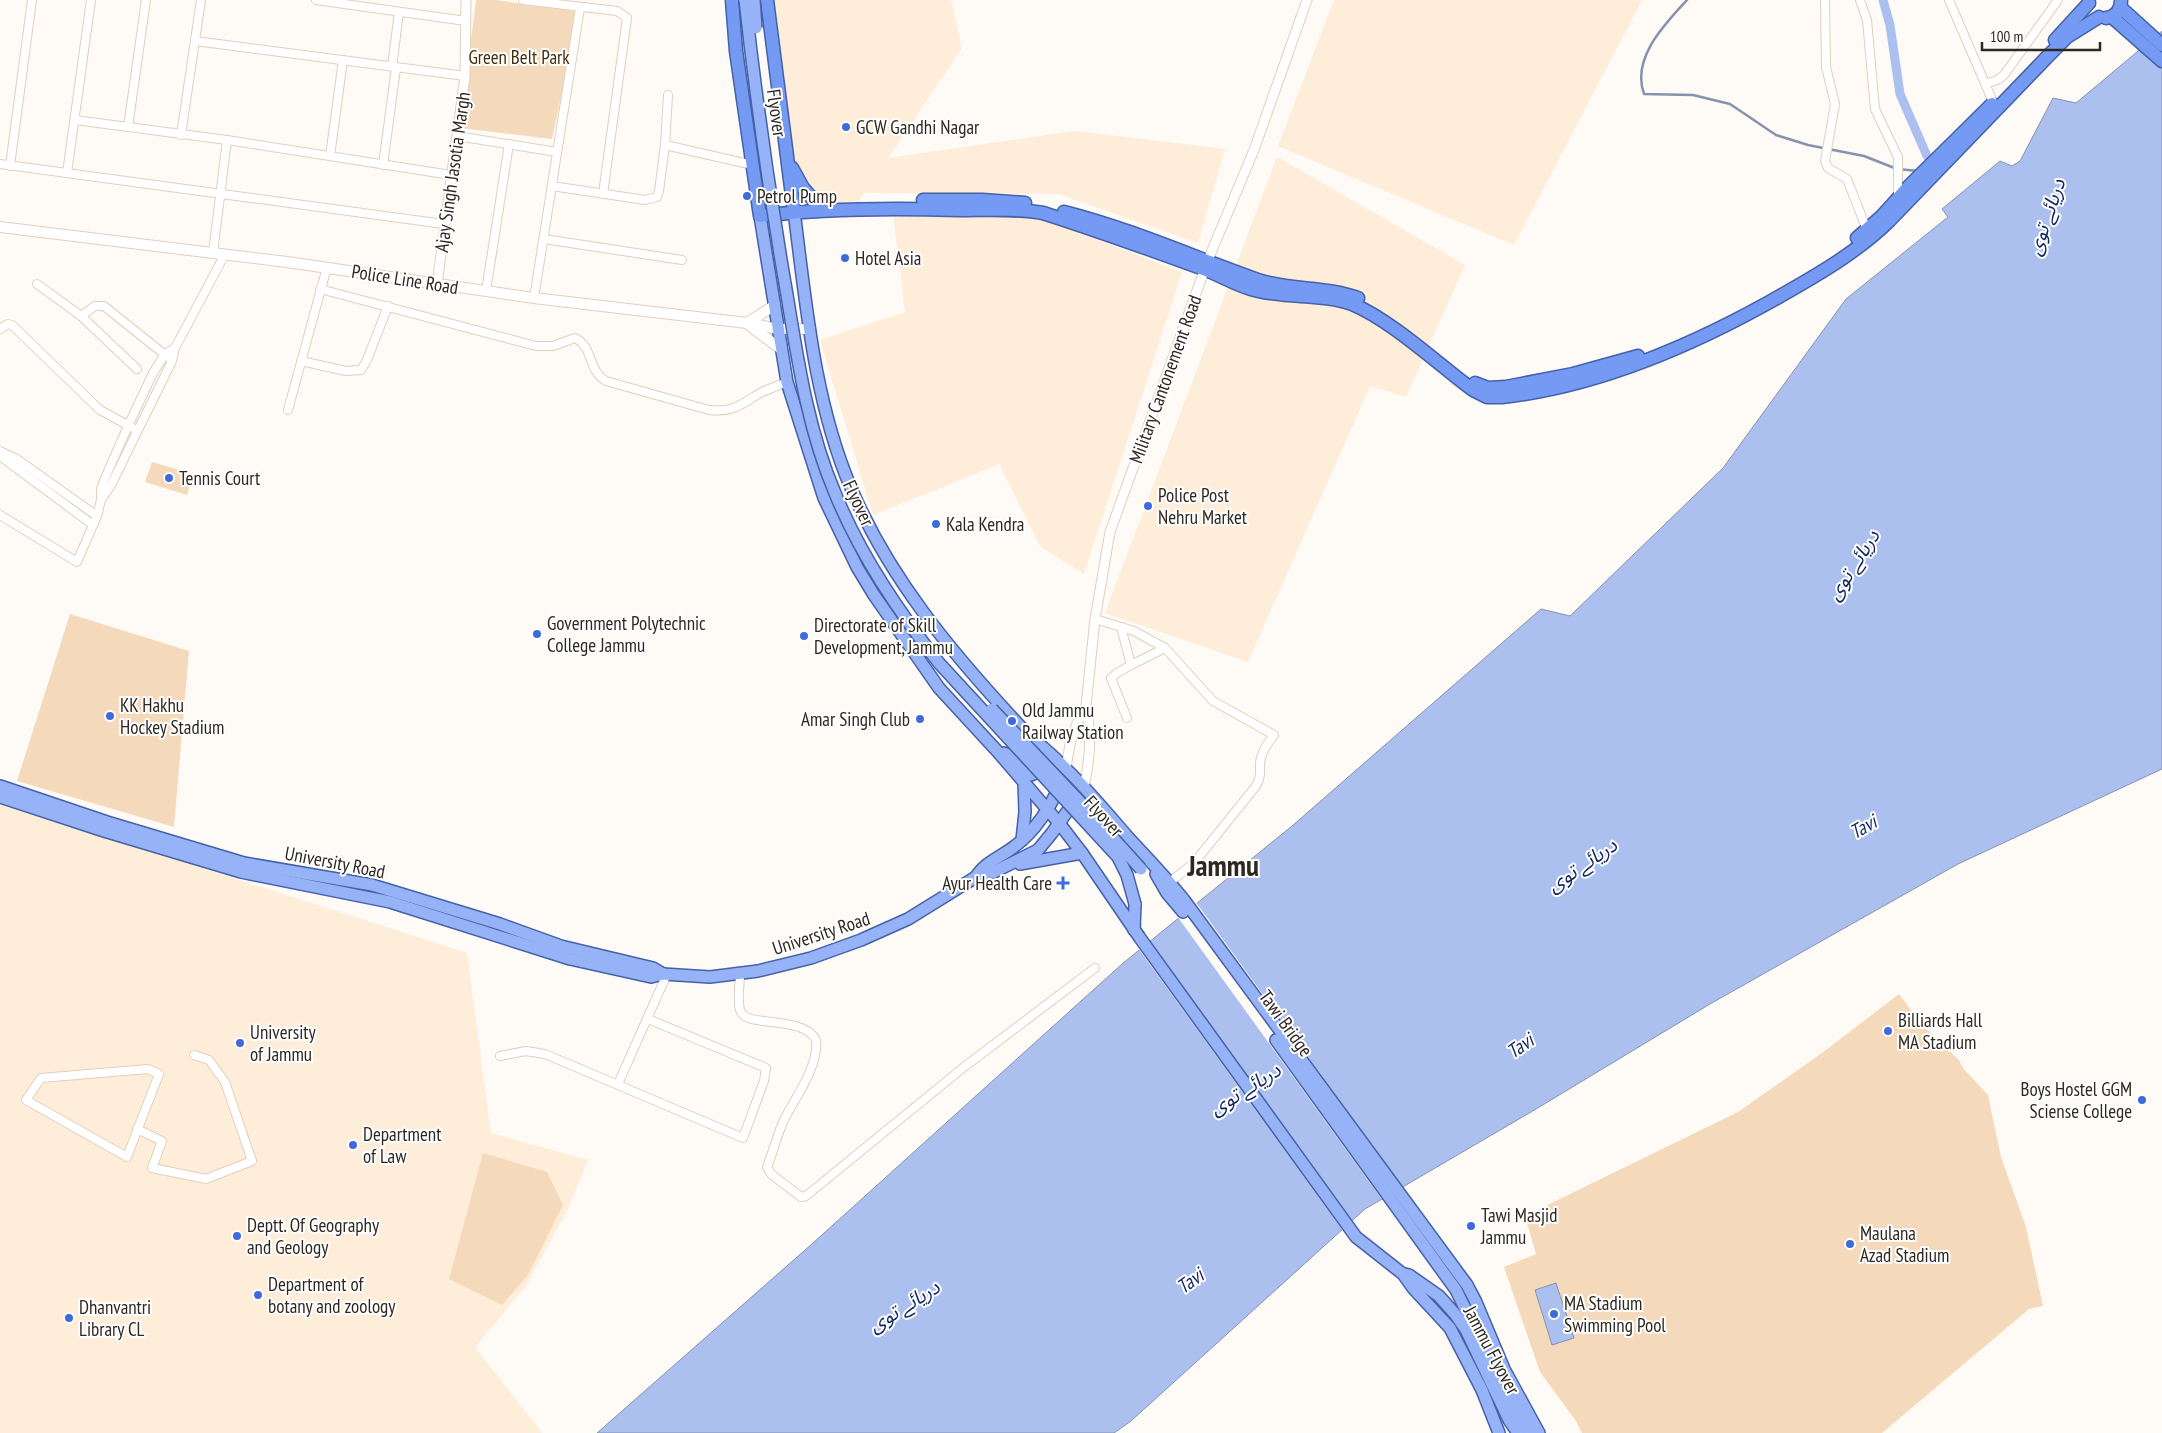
<svg xmlns="http://www.w3.org/2000/svg" width="2162" height="1433" viewBox="0 0 2162 1433" font-family="'PT Sans Narrow','Noto Sans Arabic',sans-serif">
  <rect width="100%" height="100%" fill="#fefaf6"/>
  <g fill="#feedd8">
    <polygon points="769,0 951,0 962,48 888,158 1075,131 1225,149 1198,243 1059,194 864,193 855,207 794,206"/>
    <polygon points="1334,0 1642,0 1514,245 1278,146"/>
    <polygon points="1277,157 1465,265 1406,397 1370,386 1248,662 1105,613"/>
    <polygon points="893,214 1038,217 1182,272 1084,574 1040,546 999,464 873,515 820,340 905,312"/>
    <polygon points="0,803 467,953 491,1133 588,1160 569,1207 526,1286 475,1347 542,1433 0,1433"/>
  </g>
  <g fill="#f4dabb">
    <polygon points="476,0 496,0 579,12 552,139 460,128"/>
    <polygon points="152,462 193,474 187,495 145,482"/>
    <polygon points="70,614 189,651 174,827 17,781"/>
    <polygon points="1899,994 1922,1025 1959,1060 1963,1068 1988,1095 2001,1157 2026,1227 2043,1306 2029,1309 1882,1433 1582,1433 1576,1421 1540,1372 1504,1267 1536,1254 1525,1216 1738,1112 1822,1053"/>
    <polygon points="483,1153 547,1172 563,1205 528,1275 502,1305 449,1279"/>
  </g>
  <g fill="#abc0ee" stroke="#8692b0">
    <polygon points="2162,31 2162,769 1958,864 1710,1004 1531,1112 1365,1209 1131,1421 1114,1433 597,1433 813,1243 1122,964 1292,826 1541,609 1570,616 1723,468 1846,299 1948,217 1942,209 2000,161 2012,166 2020,161 2053,98 2076,103"/>
    <polygon points="1556,1283 1574,1338 1552,1345 1535,1290"/>
  </g>
  <g fill="#fefaf6">
    <polygon points="1195,901 1404,1189 1383,1201 1177,916"/>
    <polygon points="1148,939 1353,1222 1343,1231 1138,948"/>
  </g>
  <g fill="none" stroke-linecap="round" stroke-linejoin="round">
    <path stroke="#8692b0" stroke-width="2.5" d="M 1687,0 C 1665,24 1631,58 1644,94 L 1693,95 L 1730,104 L 1776,135 L 1808,145 L 1864,156 L 1897,169 L 1919,171"/>
    <polyline stroke="#abc0ee" stroke-width="9" points="1883,0 1890,25 1900,94 1927,156 1936,167"/>
    <defs>
      <g id="minor">
        <polyline points="316,0 466,21"/>
        <polyline points="523,0 617,11 627,18 603,194"/>
        <polyline points="1825,0 1826,67 1835,104 1825,161 1828,168 1847,179 1867,230"/>
        <polyline points="1860,0 1867,20 1875,109 1898,157 1898,198"/>
        <polyline points="1949,0 1993,102"/>
        <polyline points="195,41 465,76"/>
        <polyline points="392,67 399,12"/>
        <polyline points="1985,84 1997,80 2004,75 2058,0"/>
        <polyline points="75,120 227,140 451,175"/>
        <polyline points="128,127 146,0"/>
        <polyline points="181,135 201,0"/>
        <polyline points="457,136 557,152"/>
        <polyline points="665,145 753,165"/>
        <polyline points="330,156 343,60"/>
        <polyline points="0,164 444,224"/>
        <polyline points="383,165 396,68"/>
        <polyline points="10,166 32,0"/>
        <polyline points="67,173 91,0"/>
        <polyline points="552,186 645,200 657,197 659,191 665,145 668,95"/>
        <polyline points="544,239 682,260"/>
        <polyline points="213,253 227,140"/>
        <polyline points="37,284 81,316 137,369"/>
        <path d="M 320,289 L 536,346 L 553,346 L 575,338 C 594,347 587,370 606,381 L 709,410 C 736,413 743,402 764,391 C 772,388 779,385 787,382"/>
        <polyline points="486,291 509,144"/>
        <polyline points="534,298 580,8"/>
        <polyline points="81,316 95,306 104,306 169,358"/>
        <polyline points="0,329 8,324 12,325 100,410 133,428"/>
        <polyline points="301,361 346,371 361,370 367,360 388,306"/>
        <polyline points="288,410 327,267"/>
        <polyline points="0,451 17,459 97,516"/>
        <polyline points="0,456 93,525"/>
        <polyline points="101,500 111,485 172,361 175,348 225,254"/>
        <polyline points="0,515 77,562 97,516 101,500 101,489 105,478 128,426 153,373 165,354 175,348"/>
        <path d="M 1095,619 L 1134,631 L 1165,648 L 1213,701 L 1274,735 C 1268,743 1261,752 1260,763 C 1260,773 1261,777 1256,786 L 1194,863 L 1170,882"/>
        <polyline points="1121,627 1131,665 1117,673 1111,678 1127,718"/>
        <polyline points="1131,665 1165,648"/>
        <path d="M 740,974 C 740,985 737,999 740,1010 C 745,1029 802,1014 816,1040 C 819,1067 794,1099 783,1122 C 777,1136 773,1152 767,1167 L 771,1174 L 801,1197 L 806,1196 L 964,1067 L 1095,968"/>
        <polyline points="500,1056 526,1051 545,1054 743,1138 764,1081 766,1068 648,1019"/>
        <polygon points="148,1069 159,1074 127,1157 26,1100 41,1078"/>
        <polyline points="618,1084 667,974"/>
        <polyline points="137,1129 162,1141 152,1168 206,1179 252,1161 225,1082 209,1060 194,1055"/>
      </g>
      <g id="tertiary">
        <polyline points="437,284 465,76 466,0"/>
        <polyline points="1066,768 1070,744 1077,723 1086,706 1095,619 1110,532 1208,260 1254,150 1307,0"/>
        <path d="M 1084,788 C 1090,757 1092,736 1086,706"/>
      </g>
      <g id="secondary">
        <polyline points="0,227 287,262 534,298 747,323 779,329 810,329"/>
        <polyline points="747,323 775,305"/>
        <polyline points="749,325 782,350"/>
      </g>
      <g id="primary">
        <path d="M 794,211 C 806,304 814,401 851,488 C 889,578 952,653 1018,724 C 1033,740 1051,753 1066,769 C 1088,790 1107,813 1127,836 C 1146,857 1166,877 1184,900 L 1467,1285 L 1475,1300 L 1504,1369 L 1539,1433"/>
        <polyline points="760,216 787,382 824,498 857,567 874,595 939,688 998,752 1059,823 1082,853 1140,938 1356,1237 1403,1274 1413,1288 1450,1328 1482,1390 1499,1433"/>
        <polyline points="1004,753 1009,755 1031,775 1041,771 1046,765"/>
        <polyline points="0,786 107,822 244,863 372,885 500,924 561,946 653,968 663,974"/>
        <polyline points="0,797 104,831 241,872 390,902 570,959 651,977 663,974 710,977 758,971 811,958 861,940 908,919 976,877 992,873 1038,850 1052,833 1076,799"/>
        <polyline points="1022,840 1025,812 1024,782"/>
        <polyline points="1020,864 1082,853"/>
        <polyline points="1156,874 1167,893 1183,912"/>
        <path d="M 976,877 C 985,862 1001,857 1015,846 C 1035,831 1051,807 1060,784"/>
        <polyline points="1134,930 1135,904"/>
        <polyline points="1276,1040 1456,1290 1518,1416 1530,1433"/>
        <polyline points="1405,1274 1409,1275 1439,1296 1455,1314 1466,1330 1509,1420 1518,1433"/>
      </g>
      <g id="trunk">
        <path d="M 732,0 L 736,51 L 760,216 C 826,208 892,208 959,210 C 987,210 1015,208 1043,213 C 1096,230 1149,249 1201,268 C 1218,274 1234,284 1251,289 C 1283,299 1323,293 1352,304 C 1391,320 1438,364 1473,390 L 1487,397 L 1502,397 C 1603,386 1701,342 1789,291 C 1824,271 1859,250 1888,222 L 2050,54 L 2067,37 L 2099,17"/>
        <polyline points="767,0 794,211"/>
        <polyline points="2121,8 2162,45"/>
        <polyline points="2112,17 2162,61"/>
        <path d="M 2106,18 C 2116,17 2121,10 2121,0"/>
        <polyline points="2055,40 2089,3"/>
        <polyline points="792,168 803,188 817,204"/>
        <polyline points="923,200 982,200 1025,203"/>
        <path d="M 1064,212 C 1131,229 1193,257 1258,280 C 1291,291 1325,286 1358,298"/>
        <polyline points="1857,238 1881,217 1910,185 1992,104"/>
        <polyline points="1475,383 1488,388 1506,387 1573,374 1638,356"/>
      </g>
    </defs>
    <use href="#minor" stroke="#e0d0bd" stroke-width="10"/>
    <use href="#tertiary" stroke="#e0d0bd" stroke-width="11"/>
    <use href="#secondary" stroke="#e0d0bd" stroke-width="12"/>
    <use href="#primary" stroke="#4561a8" stroke-width="14"/>
    <use href="#trunk" stroke="#4561a8" stroke-width="15"/>
    <use href="#minor" stroke="#fff" stroke-width="8"/>
    <use href="#tertiary" stroke="#fff" stroke-width="9"/>
    <use href="#secondary" stroke="#fff" stroke-width="10"/>
    <use href="#primary" stroke="#97b3f7" stroke-width="11"/>
    <use href="#trunk" stroke="#749af4" stroke-width="12"/>
    <defs>
      <g id="primary-bridge">
        <path d="M 745,0 C 756,99 770,197 787,295 C 798,362 808,430 835,493 C 860,555 898,611 939,663 L 1118,857 L 1127,875 L 1135,904"/>
        <polyline points="754,0 756,28"/>
        <polyline points="992,709 1084,806 1141,869"/>
      </g>
    </defs>
    <use href="#primary-bridge" stroke="#4561a8" stroke-width="14" stroke-linecap="butt"/>
    <use href="#primary-bridge" stroke="#97b3f7" stroke-width="11"/>
  </g>
  <g fill="#3f6adb" stroke="#fff" stroke-width="2">
    <circle cx="846" cy="127" r="5"/>
    <circle cx="747" cy="196" r="5"/>
    <circle cx="845" cy="258" r="5"/>
    <circle cx="169" cy="478" r="5"/>
    <circle cx="1148" cy="506" r="5"/>
    <circle cx="936" cy="524" r="5"/>
    <circle cx="537" cy="634" r="5"/>
    <circle cx="804" cy="636" r="5"/>
    <circle cx="110" cy="716" r="5"/>
    <circle cx="920" cy="719" r="5"/>
    <circle cx="1012" cy="721" r="5"/>
    <path d="M1060.5 875.5h5v5h5v5h-5v5h-5v-5h-5v-5h5z"/>
    <circle cx="1888" cy="1031" r="5"/>
    <circle cx="240" cy="1043" r="5"/>
    <circle cx="2142" cy="1100" r="5"/>
    <circle cx="353" cy="1145" r="5"/>
    <circle cx="1471" cy="1226" r="5"/>
    <circle cx="237" cy="1236" r="5"/>
    <circle cx="1850" cy="1244" r="5"/>
    <circle cx="258" cy="1295" r="5"/>
    <circle cx="1554" cy="1314" r="5"/>
    <circle cx="69" cy="1318" r="5"/>
  </g>
  <g text-anchor="middle" dominant-baseline="central" stroke-width="4" stroke-linejoin="round" paint-order="stroke">
    <g font-size="19" fill="#442d09" stroke="#fff">
      <text x="519" y="57">Green Belt Park</text>
    </g>
    <g font-size="19" fill="#2e2820" stroke="#fff">
      <text transform="translate(777 113) rotate(82)">Flyover</text>
      <text transform="translate(452 172) rotate(-82)">Ajay Singh Jasotia Margh</text>
      <text transform="translate(405 279) rotate(9)">Police Line Road</text>
      <text transform="translate(1165 379) rotate(-70)">Military Cantonement Road</text>
      <text transform="translate(859 503) rotate(65)">Flyover</text>
      <text transform="translate(1104 816) rotate(48)">Flyover</text>
      <text transform="translate(335 862) rotate(11)">University Road</text>
      <text transform="translate(821 933) rotate(-18)">University Road</text>
      <text transform="translate(1286 1023) rotate(54)">Tawi Bridge</text>
      <text transform="translate(1492 1350) rotate(62)">Jammu Flyover</text>
    </g>
    <g font-size="19" fill="#2e2820" stroke="#fff" text-anchor="start">
      <text x="856" y="127">GCW Gandhi Nagar</text>
      <text x="757" y="196">Petrol Pump</text>
      <text x="855" y="258">Hotel Asia</text>
      <text x="179" y="478">Tennis Court</text>
      <text x="1158" y="495">Police Post<tspan x="1158" dy="22">Nehru Market</tspan></text>
      <text x="946" y="524">Kala Kendra</text>
      <text x="547" y="623">Government Polytechnic<tspan x="547" dy="22">College Jammu</tspan></text>
      <text x="814" y="625">Directorate of Skill<tspan x="814" dy="22">Development, Jammu</tspan></text>
      <text x="120" y="705">KK Hakhu<tspan x="120" dy="22">Hockey Stadium</tspan></text>
      <text x="1022" y="710">Old Jammu<tspan x="1022" dy="22">Railway Station</tspan></text>
      <text x="910" y="719" text-anchor="end">Amar Singh Club</text>
      <text x="1052" y="883" text-anchor="end">Ayur Health Care</text>
      <text x="1898" y="1020">Billiards Hall<tspan x="1898" dy="22">MA Stadium</tspan></text>
      <text x="250" y="1032">University<tspan x="250" dy="22">of Jammu</tspan></text>
      <text x="2132" y="1089" text-anchor="end">Boys Hostel GGM<tspan x="2132" dy="22">Sciense College</tspan></text>
      <text x="363" y="1134">Department<tspan x="363" dy="22">of Law</tspan></text>
      <text x="1481" y="1215">Tawi Masjid<tspan x="1481" dy="22">Jammu</tspan></text>
      <text x="247" y="1225">Deptt. Of Geography<tspan x="247" dy="22">and Geology</tspan></text>
      <text x="1860" y="1233">Maulana<tspan x="1860" dy="22">Azad Stadium</tspan></text>
      <text x="268" y="1284">Department of<tspan x="268" dy="22">botany and zoology</tspan></text>
      <text x="1564" y="1303">MA Stadium<tspan x="1564" dy="22">Swimming Pool</tspan></text>
      <text x="79" y="1307">Dhanvantri<tspan x="79" dy="22">Library CL</tspan></text>
    </g>
    <g font-size="20" font-style="italic" fill="#162a60" stroke="#fff">
      <text transform="translate(2046 217) rotate(-71)">دریائے توی</text>
      <text transform="translate(1853 565) rotate(-57)">دریائے توی</text>
      <text transform="translate(1863 827) rotate(-29)">Tavi</text>
      <text transform="translate(1582 865) rotate(-34)">دریائے توی</text>
      <text transform="translate(1520 1046) rotate(-35)">Tavi</text>
      <text transform="translate(1245 1089) rotate(-32)">دریائے توی</text>
      <text transform="translate(1190 1281) rotate(-36)">Tavi</text>
      <text transform="translate(904 1306) rotate(-32)">دریائے توی</text>
    </g>
    <g font-size="29" font-weight="bold" fill="#2e2820" stroke="#fff">
      <text x="1223" y="865">Jammu</text>
    </g>
  </g>
  <path d="M1982 42v8h118v-8" fill="none" stroke="#2e2820" stroke-width="2.5"/>
  <text x="1990" y="42" font-size="15" fill="#2e2820" stroke="#ffffff" stroke-width="4" paint-order="stroke">100 m</text>
</svg>
